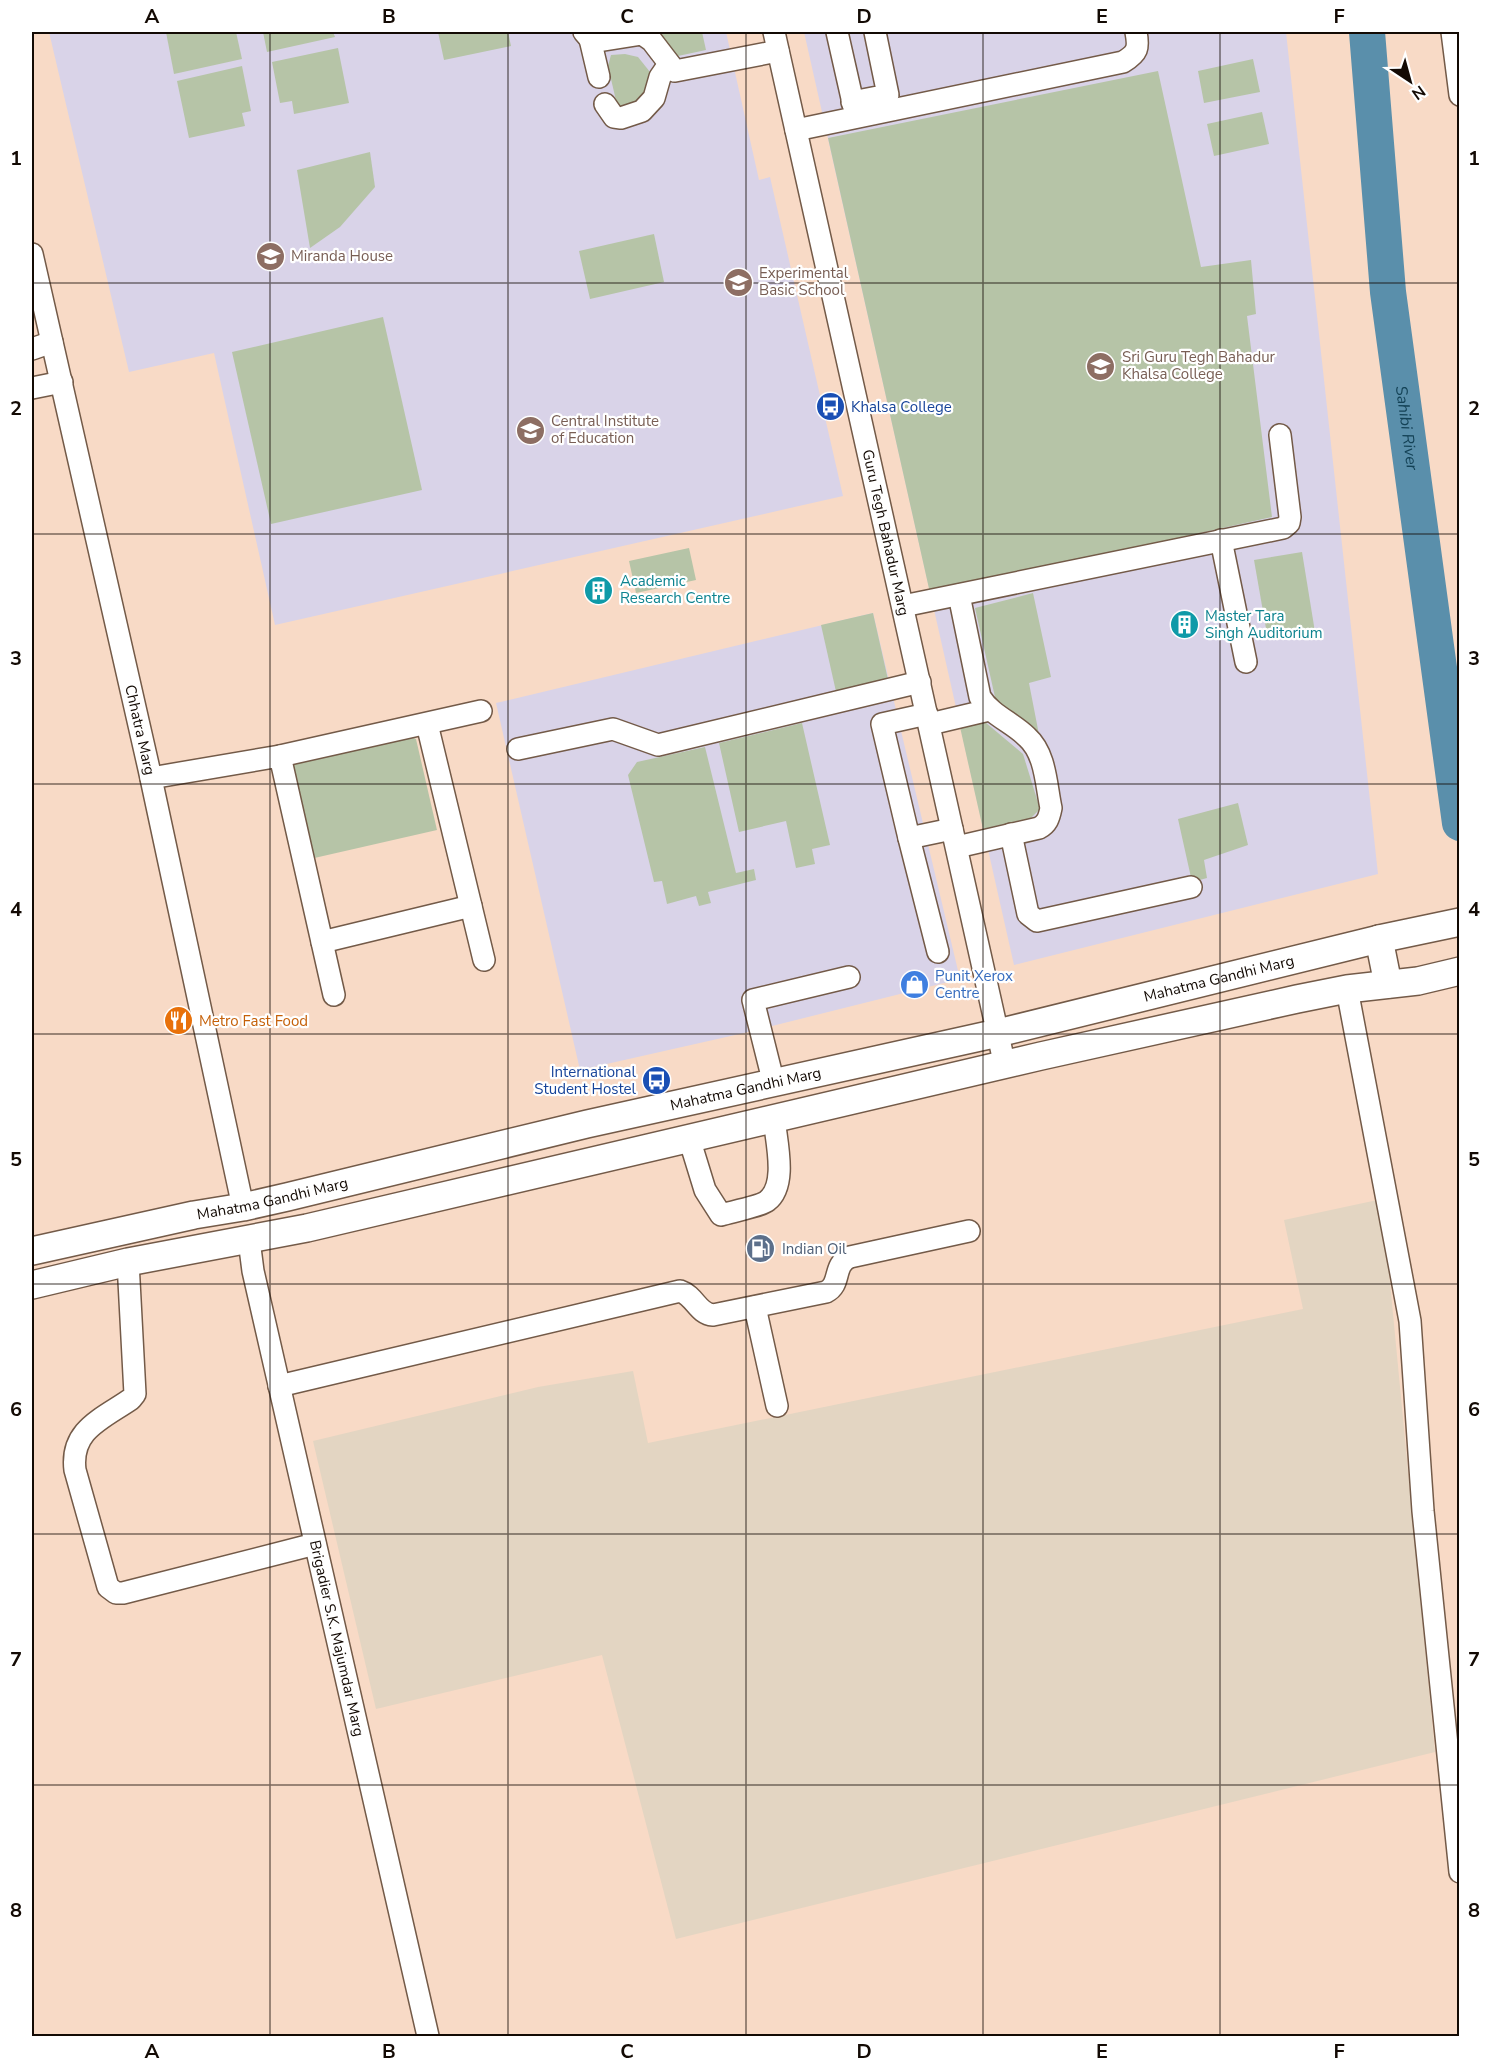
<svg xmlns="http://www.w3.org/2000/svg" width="1491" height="2068" viewBox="0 0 1491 2068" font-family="'Nunito Sans',sans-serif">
  <rect width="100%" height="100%" fill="#f8dac6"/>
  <polygon fill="#e3d5c2" points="1382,1199 1435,1752 676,1939 602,1655 376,1709 313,1441 538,1387 633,1371 648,1443 1303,1309 1284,1220"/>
  <g fill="#d9d3e8">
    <polygon points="49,32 726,32 759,180 770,177 843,496 275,625 214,353 129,372"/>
    <polygon points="804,32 1286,32 1378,874 1014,965"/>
    <polygon points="873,613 960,979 744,1033 580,1070 496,703"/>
  </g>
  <g fill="#b6c4a7">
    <polygon points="166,32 236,32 242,59 174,74"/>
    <polygon points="263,32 333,32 335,37 267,52"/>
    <polygon points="438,32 508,32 511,46 444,60"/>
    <polygon points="655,32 702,32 706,50 678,56"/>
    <polygon points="338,48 349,103 294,114 292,101 280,103 272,62"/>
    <polygon points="625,54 638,57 650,72 643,101 621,109 617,105 608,66 611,55"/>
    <polygon points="1253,59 1260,92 1204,103 1198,71"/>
    <polygon points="242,66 251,111 242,113 245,126 189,138 177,81"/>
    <polygon points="1158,71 1201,267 1251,260 1256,314 1247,316 1272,517 930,593 828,138"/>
    <polygon points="1262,112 1269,144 1214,156 1207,124"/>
    <polygon points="370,152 375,187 340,227 310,248 297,170"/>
    <polygon points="654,234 664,282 590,299 579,251"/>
    <polygon points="383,317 422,490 271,524 232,352"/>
    <polygon points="689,548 696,580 636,593 629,561"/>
    <polygon points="1302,552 1315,632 1268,640 1254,560"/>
    <polygon points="1033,593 1051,677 1029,683 1041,745 997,706 975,608"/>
    <polygon points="873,613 889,684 837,696 821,625"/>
    <polygon points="985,722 1023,754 1040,809 1031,818 983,829 960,727"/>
    <polygon points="802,723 830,845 812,849 815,864 796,868 786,821 739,832 719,743"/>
    <polygon points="409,736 416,739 437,830 310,859 290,768 299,761"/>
    <polygon points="705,747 736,873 754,869 756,880 708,892 711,903 699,906 696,896 667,904 662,881 654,882 628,775 637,762"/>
    <polygon points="1238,803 1248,845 1204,860 1207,878 1192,882 1178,819"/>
  </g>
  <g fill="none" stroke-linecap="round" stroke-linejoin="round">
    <path stroke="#5a8fab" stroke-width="36" id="s1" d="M 1367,32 L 1388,292 L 1460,823"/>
    <defs>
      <g id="minor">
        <polyline points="584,32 590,39 598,41 642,34 652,41 675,71 778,51"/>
        <path id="s2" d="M 774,32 L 1005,1066"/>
        <polyline points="837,32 856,116"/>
        <polyline points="1452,32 1460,95"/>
        <polyline points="590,39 599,77"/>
        <polyline points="852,102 888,95 875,32"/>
        <polyline points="605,104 614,117 621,118 642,111 654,98 660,77 669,64"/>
        <path d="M 796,130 L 1123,62 C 1138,53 1139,48 1136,32"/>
        <path id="s3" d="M 32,254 L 149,769 L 243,1207"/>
        <polyline points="32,349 52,342"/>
        <polyline points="32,388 62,382"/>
        <polyline points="1221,540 1246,662"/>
        <polyline points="903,606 1283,528 1289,523 1290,517 1280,435"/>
        <polyline points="927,714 882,724 909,838 952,829"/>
        <polyline points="427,724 484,960"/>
        <polyline points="930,724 989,710"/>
        <polyline points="518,749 613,729 658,745 920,682"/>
        <polyline points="280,756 334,995"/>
        <polyline points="151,778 280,756 481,711"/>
        <polyline points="1011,834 1028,914 1037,921 1191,887"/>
        <polyline points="909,838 938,952"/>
        <path d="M 957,847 L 1039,828 C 1047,824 1049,818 1051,808 C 1046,785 1046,754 1027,737 C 1012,722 992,716 980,697 L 959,595"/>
        <polyline points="322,942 471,906"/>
        <polyline points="1347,989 1410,1321 1423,1511 1460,1872"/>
        <polyline points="774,1084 753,1000 849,977"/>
        <path d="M 689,1138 L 705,1190 L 721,1215 C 731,1212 761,1206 767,1201 C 788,1185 776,1141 774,1118"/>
        <path id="s4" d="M 249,1240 L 253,1271 L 428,2036"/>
        <path d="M 128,1262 L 135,1394 L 131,1399 C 102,1419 70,1430 75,1470 L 108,1587 L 116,1593 L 123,1593 L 315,1544"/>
        <polyline points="755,1307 777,1406"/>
        <path d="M 279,1386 L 680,1291 C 695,1296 698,1314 713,1315 L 826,1292 C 842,1284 832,1265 850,1257 L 969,1231"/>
      </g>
      <g id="major">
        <polyline points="1379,939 1388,984"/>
        <path id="s5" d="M 32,1251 L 194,1215 L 243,1207 L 287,1197 L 587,1124 L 998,1033 L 1379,939 L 1460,922"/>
        <polyline points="32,1285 128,1262 307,1228 1041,1056 1297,999 1347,989 1418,981 1460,971"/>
      </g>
    </defs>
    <use href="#minor" stroke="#735a48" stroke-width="24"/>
    <use href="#major" stroke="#735a48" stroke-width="30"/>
    <use href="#minor" stroke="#fff" stroke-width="21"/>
    <use href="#major" stroke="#fff" stroke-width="27"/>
  </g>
  <path fill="none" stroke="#130a04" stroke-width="1.5" stroke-opacity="0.55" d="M 270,32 L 270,2036M 508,32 L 508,2036M 746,32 L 746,2036M 983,32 L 983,2036M 1220,32 L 1220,2036M 32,283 L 1460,283M 32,534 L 1460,534M 32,784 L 1460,784M 32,1034 L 1460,1034M 32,1284 L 1460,1284M 32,1534 L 1460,1534M 32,1785 L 1460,1785"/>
  <defs>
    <symbol id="university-disc" viewBox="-11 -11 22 22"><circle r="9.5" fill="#8d6e63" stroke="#fff"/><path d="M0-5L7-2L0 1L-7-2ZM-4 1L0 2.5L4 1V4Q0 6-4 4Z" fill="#fff"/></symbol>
    <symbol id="school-disc" viewBox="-11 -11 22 22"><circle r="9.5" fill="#8d6e63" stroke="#fff"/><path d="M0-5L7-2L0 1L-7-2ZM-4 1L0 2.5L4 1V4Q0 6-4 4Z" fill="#fff"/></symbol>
    <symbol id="bus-disc" viewBox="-11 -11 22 22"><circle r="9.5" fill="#1a4fb4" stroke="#fff"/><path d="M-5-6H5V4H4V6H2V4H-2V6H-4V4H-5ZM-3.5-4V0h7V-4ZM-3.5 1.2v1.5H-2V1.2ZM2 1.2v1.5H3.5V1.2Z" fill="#fff"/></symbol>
    <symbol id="building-disc" viewBox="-11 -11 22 22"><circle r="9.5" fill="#0f9aa8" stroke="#fff"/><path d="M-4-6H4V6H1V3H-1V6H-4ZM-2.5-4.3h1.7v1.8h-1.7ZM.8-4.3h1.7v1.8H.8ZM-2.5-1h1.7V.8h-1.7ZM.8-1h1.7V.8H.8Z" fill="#fff"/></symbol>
    <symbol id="shop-disc" viewBox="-11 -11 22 22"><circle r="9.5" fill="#3f7fe0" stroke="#fff"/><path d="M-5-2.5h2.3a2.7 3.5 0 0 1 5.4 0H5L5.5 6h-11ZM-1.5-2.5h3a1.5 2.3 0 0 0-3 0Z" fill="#fff"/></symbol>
    <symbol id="restaurant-disc" viewBox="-11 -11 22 22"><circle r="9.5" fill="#e8710a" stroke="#fff"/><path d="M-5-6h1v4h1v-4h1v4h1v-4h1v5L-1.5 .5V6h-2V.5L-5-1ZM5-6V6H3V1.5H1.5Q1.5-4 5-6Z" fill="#fff"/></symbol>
    <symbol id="fuel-disc" viewBox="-11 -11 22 22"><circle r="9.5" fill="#5c6f8a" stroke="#fff"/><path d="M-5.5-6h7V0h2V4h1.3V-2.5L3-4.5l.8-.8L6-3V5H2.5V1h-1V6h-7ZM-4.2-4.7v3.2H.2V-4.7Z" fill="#fff"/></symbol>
  </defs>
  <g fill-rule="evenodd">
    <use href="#university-disc" x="254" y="240" width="33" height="33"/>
    <use href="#school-disc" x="722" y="266" width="33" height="33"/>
    <use href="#university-disc" x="1084" y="350" width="33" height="33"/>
    <use href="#bus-disc" x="814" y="390" width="33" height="33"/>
    <use href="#university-disc" x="514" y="414" width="33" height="33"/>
    <use href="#building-disc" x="582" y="574" width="33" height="33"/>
    <use href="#building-disc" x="1168" y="608" width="33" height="33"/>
    <use href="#shop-disc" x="898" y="968" width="33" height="33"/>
    <use href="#restaurant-disc" x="162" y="1004" width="33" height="33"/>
    <use href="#bus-disc" x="640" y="1064" width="33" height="33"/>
    <use href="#fuel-disc" x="744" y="1232" width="33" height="33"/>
  </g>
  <g text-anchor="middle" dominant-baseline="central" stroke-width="4.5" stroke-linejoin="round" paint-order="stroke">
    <g font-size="15" fill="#785e54" stroke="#fff" text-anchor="start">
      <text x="291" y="256">Miranda House</text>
      <text x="759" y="273">Experimental<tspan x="759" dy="17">Basic School</tspan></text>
      <text x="1122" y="357">Sri Guru Tegh Bahadur<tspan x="1122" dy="17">Khalsa College</tspan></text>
      <text x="551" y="421">Central Institute<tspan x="551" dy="17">of Education</tspan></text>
    </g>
    <g font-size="15" fill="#164399" stroke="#fff" text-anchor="start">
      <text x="851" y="407">Khalsa College</text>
      <text x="636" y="1072" text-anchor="end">International<tspan x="636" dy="17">Student Hostel</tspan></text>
    </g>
    <g font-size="15" fill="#130a04" stroke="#fff">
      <text stroke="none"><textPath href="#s2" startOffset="513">Guru Tegh Bahadur Marg</textPath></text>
      <text stroke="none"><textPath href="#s3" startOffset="488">Chhatra Marg</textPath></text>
      <text stroke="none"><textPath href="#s5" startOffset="1218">Mahatma Gandhi Marg</textPath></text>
      <text stroke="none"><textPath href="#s5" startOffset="732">Mahatma Gandhi Marg</textPath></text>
      <text stroke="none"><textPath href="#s5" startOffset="246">Mahatma Gandhi Marg</textPath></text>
      <text stroke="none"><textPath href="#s4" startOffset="408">Brigadier S.K. Majumdar Marg</textPath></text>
    </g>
    <g font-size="15" fill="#0d838f" stroke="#fff" text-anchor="start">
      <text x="620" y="581">Academic<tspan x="620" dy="17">Research Centre</tspan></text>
      <text x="1205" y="616">Master Tara<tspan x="1205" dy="17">Singh Auditorium</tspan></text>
    </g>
    <g font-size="15" fill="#366cbe" stroke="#fff" text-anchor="start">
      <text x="935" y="976">Punit Xerox<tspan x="935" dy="17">Centre</tspan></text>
    </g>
    <g font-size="15" fill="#c56008" stroke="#fff" text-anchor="start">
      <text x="199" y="1021">Metro Fast Food</text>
    </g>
    <g font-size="15" fill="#4e5e75" stroke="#fff" text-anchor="start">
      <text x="782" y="1249">Indian Oil</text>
    </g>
    <g font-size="16" font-style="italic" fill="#144256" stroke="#fff">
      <text stroke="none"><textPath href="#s1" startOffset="398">Sahibi River</textPath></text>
    </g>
  </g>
  <rect width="1491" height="2068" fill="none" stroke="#ffffff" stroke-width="66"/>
  <g transform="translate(1410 81) rotate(144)" stroke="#ffffff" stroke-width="4.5" paint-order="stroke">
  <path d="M0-4.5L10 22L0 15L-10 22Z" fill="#130a04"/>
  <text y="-9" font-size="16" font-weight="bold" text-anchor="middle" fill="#130a04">N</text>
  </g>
  <rect x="33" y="33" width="1425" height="2002" fill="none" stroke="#130a04" stroke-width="2"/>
  <g font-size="20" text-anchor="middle" font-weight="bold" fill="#130a04">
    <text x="152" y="23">A</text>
    <text x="389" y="23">B</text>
    <text x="627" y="23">C</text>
    <text x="864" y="23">D</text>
    <text x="1102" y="23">E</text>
    <text x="1339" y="23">F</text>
    <text x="16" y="165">1</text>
    <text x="1474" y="165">1</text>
    <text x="16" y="415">2</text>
    <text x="1474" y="415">2</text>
    <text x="16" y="665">3</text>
    <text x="1474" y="665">3</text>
    <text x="16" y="916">4</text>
    <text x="1474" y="916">4</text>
    <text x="16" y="1166">5</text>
    <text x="1474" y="1166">5</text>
    <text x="16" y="1416">6</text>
    <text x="1474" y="1416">6</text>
    <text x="16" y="1666">7</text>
    <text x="1474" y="1666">7</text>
    <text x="16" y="1917">8</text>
    <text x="1474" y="1917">8</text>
    <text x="152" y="2058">A</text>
    <text x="389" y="2058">B</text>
    <text x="627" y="2058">C</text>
    <text x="864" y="2058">D</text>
    <text x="1102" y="2058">E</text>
    <text x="1339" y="2058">F</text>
  </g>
</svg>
